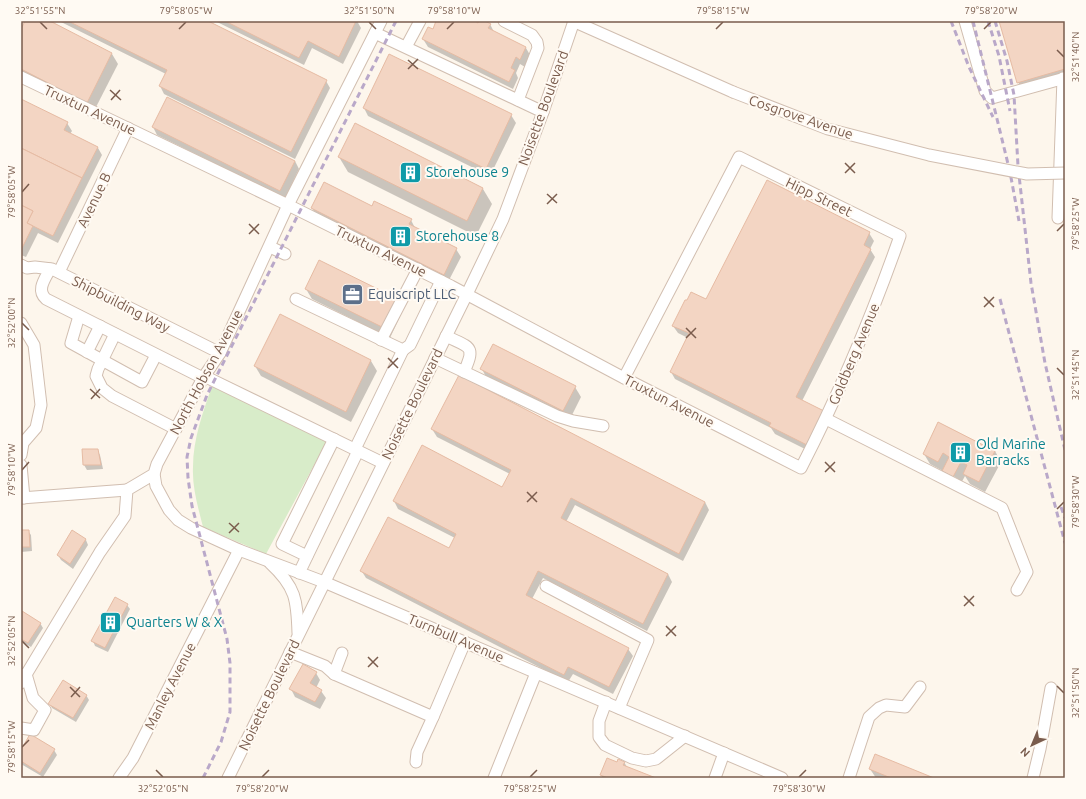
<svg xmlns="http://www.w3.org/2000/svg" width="1086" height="799" viewBox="0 0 1086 799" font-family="Ubuntu,sans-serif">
  <rect width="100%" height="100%" fill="#fdf6ec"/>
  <path fill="#d8ecc9" d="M 212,386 L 327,441 L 266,554 L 203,527 C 198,507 192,487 193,467 C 193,439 203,412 212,386 Z"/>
  <g fill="#0003" fill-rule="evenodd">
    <polygon points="26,21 48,21 112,54 118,64 93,113 21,76 21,31"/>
    <polygon points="59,21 206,21 326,81 330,88 295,159 164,94 160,86 166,74"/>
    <polygon points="215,21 357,21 361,28 343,64 312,48 304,65"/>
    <polygon points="437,21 472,21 478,24 480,21 483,21 490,24 494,32 526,48 530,55 525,67 520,64 516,73 518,78 513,89 428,47 423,39 433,30"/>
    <polygon points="1000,21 1065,21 1065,77 1022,90 1018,82"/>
    <polygon points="21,100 67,123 72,131 70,134 98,148 102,155 58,243 38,233 26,257 21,255"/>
    <polygon points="364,108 511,115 516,123 490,176 368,116"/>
    <polygon points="153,127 295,161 299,169 285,198 157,135"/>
    <polygon points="339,157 483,189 492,204 476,236 348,172"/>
    <polygon points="372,207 411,220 415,228 456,249 461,257 448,282 316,216 312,208"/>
    <polygon points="869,233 874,241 870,249 875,257 802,401 811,452 775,434 771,428 675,379 671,372 688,338 678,333 673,326 706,301"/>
    <polygon points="306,289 397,300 403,310 390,338 312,299"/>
    <polygon points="371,361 377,371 351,422 261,376 255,366"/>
    <polygon points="482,369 575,387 581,397 569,421 487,379"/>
    <path d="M 939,423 L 995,451 L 1001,462 L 985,492 L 970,484 L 965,476 L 959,487 L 949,481 L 943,471 L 930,464 L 924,454 ZM 950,474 L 958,479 L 957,480 L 950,477 Z"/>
    <polygon points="432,429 705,502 709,510 683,561 575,505 566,522 668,574 672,582 647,631 543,578 532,599 628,649 633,656 613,694 573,674 568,682 366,578 361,570 449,550 455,538 398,509 394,501 503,488 510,474 437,437"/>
    <polygon points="84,450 97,450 100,455 103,469 87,470 84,465"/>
    <polygon points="21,531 28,531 31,535 32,551 21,552"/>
    <polygon points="73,532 86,540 88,545 73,569 61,560 58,555"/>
    <polygon points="127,605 130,609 108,652 95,646 93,641"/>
    <polygon points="22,612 40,623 43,628 31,647 24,643 21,639 21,615"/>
    <polygon points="316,673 320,680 316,688 321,691 326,698 320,709 295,697 291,689"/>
    <polygon points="86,695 89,700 76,722 52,708 50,704"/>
    <polygon points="54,750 57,755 43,777 21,764 21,751"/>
    <polygon points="624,762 627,767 653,778 603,778 601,775 617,763"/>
    <polygon points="870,769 931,778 876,778"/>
  </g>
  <g fill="#f3d5c3" stroke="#e6bba3">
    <polygon points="25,21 50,21 112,53 87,103 21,69 21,29"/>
    <polygon points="68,21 208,21 327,80 291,152 159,86 167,70"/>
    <polygon points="225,21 356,21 339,57 308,41 299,58"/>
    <polygon points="436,21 475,21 478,23 479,21 485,21 491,24 488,28 526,47 520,60 516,57 511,68 515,70 509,82 422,39 428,27 433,29"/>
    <polygon points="999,21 1065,21 1065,69 1017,83"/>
    <polygon points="389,54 512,114 486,169 363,108"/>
    <polygon points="167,97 295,161 280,191 152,127"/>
    <polygon points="21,99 68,122 64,130 98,147 82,178 21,148"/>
    <polygon points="355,123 483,188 467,221 338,157"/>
    <polygon points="21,148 82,178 53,236 27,223 33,211 21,205"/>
    <polygon points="767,180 870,232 864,245 871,249 796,397 824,411 807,445 769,426 771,423 670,372 689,333 672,326 685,300 687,300 691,292 706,299"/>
    <polygon points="324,182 372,206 374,201 412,219 409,224 457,248 444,275 311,208"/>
    <polygon points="21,205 33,211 27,223 33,226 21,250"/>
    <polygon points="319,260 398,299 384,328 305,289"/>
    <polygon points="280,314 371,360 346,412 254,366"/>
    <polygon points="493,344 576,386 563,411 480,369"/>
    <polygon points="459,375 705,502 679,554 571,498 561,518 668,574 643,624 538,571 526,595 629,648 609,687 568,667 564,675 360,571 388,517 449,548 456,534 393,501 422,445 502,487 511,470 431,429"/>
    <polygon points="938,422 995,451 979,482 963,474 967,465 961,462 953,477 942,471 949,457 943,453 938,462 923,454"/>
    <polygon points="82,449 98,449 101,465 83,465"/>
    <polygon points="21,530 29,530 30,547 21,547"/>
    <polygon points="72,530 86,539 70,564 57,555"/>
    <polygon points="115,597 128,604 105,648 91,641"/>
    <polygon points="22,611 41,623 28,643 21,639"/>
    <polygon points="303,664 317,672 310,683 322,690 315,702 289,689"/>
    <polygon points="63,680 87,695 73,718 48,704"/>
    <polygon points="30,734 55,749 40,773 21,761 21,750"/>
    <polygon points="875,754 934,778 891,778 869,769"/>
    <polygon points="607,758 617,762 618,759 625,762 623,765 656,778 608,778 600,775"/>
  </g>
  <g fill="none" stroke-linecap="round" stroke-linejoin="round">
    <defs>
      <g id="minor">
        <polyline points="504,21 532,35 537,42 538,48 518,100"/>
        <polyline points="573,21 733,92"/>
        <polyline points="965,21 985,91 992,98 1065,78"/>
        <polyline points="375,33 543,112"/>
        <polyline points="406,47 420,21"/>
        <path d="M 21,77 L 288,205 L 451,286 L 624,378 L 801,468 C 839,394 872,316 900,236 L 739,157 L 624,378"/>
        <polyline points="1058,218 1063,78"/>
        <polyline points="270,247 285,254"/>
        <polyline points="21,265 27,268 35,267 52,269 220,353"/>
        <path d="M 50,269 C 45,279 36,290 46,299 L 203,378"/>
        <polyline points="59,272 128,128"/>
        <polyline points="296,299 403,350 410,345 441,281"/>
        <polyline points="79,316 71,343 142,382 156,355"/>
        <polyline points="21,323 34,345 41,405 36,428 23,443 21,455"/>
        <polyline points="115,334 98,369 96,376 102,388 112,396 176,429"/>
        <path d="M 446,336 C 470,348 476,345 464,372"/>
        <polyline points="381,340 418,269"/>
        <polyline points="87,352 100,326"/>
        <polyline points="435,358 557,416 573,421 603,426"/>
        <polyline points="204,376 383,463"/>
        <polyline points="826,419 1002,508 1027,572 1017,590"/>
        <polyline points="355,449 403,350"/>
        <polyline points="21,465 24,498"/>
        <polyline points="154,474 156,486 169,510 178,520 191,528 239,550 324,582 782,778"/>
        <polyline points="21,498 127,490"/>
        <polyline points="307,556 282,544 334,439"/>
        <path d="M 270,563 C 296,587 297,600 298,633"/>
        <polyline points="299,573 358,451"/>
        <polyline points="546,586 648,640 619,708"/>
        <polyline points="290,652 325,666 334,674 433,717 465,642"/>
        <polyline points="334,674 342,653"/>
        <polyline points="21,683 100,552 125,516 127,490 154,474 157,464 203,378 220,353 288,205 381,21"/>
        <polyline points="606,702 599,721 599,737 605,745 632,758 646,761 656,759 685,736"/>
        <polyline points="21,728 34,730 45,710 33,698 26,674 22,675"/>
        <polyline points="416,762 417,752 433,717"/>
        <polyline points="119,778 133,758 239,550"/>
        <polyline points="228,778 467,294 503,219 543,112 574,21"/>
        <polyline points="494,778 536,673"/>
        <polyline points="715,778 724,753"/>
        <polyline points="849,778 869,717 879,708 886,705 905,707 920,687"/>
        <polyline points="1033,778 1040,749 1051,688"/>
      </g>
    </defs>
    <use href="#minor" stroke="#d1beb0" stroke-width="13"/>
    <use href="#minor" stroke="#fff" stroke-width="11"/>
    <g stroke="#b9a8c9" stroke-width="3" stroke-dasharray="6 4" stroke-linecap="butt">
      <polyline points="951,21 969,67 993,117"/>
      <polyline points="973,21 1010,172 1019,221"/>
      <polyline points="988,21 999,56 1010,111"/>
      <polyline points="995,21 1007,61 1014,95 1018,166 1031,283 1045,363 1065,450"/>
      <polyline points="1000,299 1065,543"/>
      <polyline points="1061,507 1065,518"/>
      <polyline points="203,778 221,742 230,712 230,663 227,639 192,506 188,478 187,457 191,438 207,395 396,21"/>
    </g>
    <defs>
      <polyline id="minor-bridge" points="733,92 828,129 929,155 1027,174 1065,173"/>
    </defs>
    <use href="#minor-bridge" stroke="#d1beb0" stroke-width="13" stroke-linecap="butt"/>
    <use href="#minor-bridge" stroke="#fff" stroke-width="11"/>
  </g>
  <path fill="none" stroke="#7a5c4d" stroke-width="1.5" d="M 40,22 L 47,29M 369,22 L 376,29M 179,29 L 186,22M 447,29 L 454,22M 716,29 L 723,22M 984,29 L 991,22M 1057,50 L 1064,57M 408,60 L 418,69M 408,69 L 418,59M 110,90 L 121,100M 111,100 L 120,90M 845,163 L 855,173M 845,173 L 855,163M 22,192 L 29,184M 547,194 L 557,203M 547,204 L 557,194M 249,224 L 259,234M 1057,231 L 1064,224M 249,234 L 259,224M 984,297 L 994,307M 984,307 L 994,297M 22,323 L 29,330M 686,328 L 696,338M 686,338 L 696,328M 388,358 L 398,368M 388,368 L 398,358M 1057,368 L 1064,375M 90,389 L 100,398M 91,399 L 100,389M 825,462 L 835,472M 22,470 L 29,462M 825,472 L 835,462M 527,492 L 537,502M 527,502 L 537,492M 1057,509 L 1064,502M 229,523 L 239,532M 229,533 L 239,523M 964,596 L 974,606M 964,606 L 974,596M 666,626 L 676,636M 666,636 L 676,626M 22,641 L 29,648M 368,657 L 378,667M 368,667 L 378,657M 1057,686 L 1064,693M 70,687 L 80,697M 71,697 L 80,687M 22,747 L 29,740M 156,770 L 163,777M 262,777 L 269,770M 530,777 L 537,770M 799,777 L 806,770"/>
  <defs>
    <symbol id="building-square" viewBox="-11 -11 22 22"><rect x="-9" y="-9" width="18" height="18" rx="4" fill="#0f9aa8" stroke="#fffaf3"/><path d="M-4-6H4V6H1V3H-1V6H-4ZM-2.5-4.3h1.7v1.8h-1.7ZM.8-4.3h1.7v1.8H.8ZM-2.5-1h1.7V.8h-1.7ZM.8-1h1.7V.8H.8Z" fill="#fff"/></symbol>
    <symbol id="office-square" viewBox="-11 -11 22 22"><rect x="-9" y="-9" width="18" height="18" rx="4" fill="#5c6f8a" stroke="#fffaf3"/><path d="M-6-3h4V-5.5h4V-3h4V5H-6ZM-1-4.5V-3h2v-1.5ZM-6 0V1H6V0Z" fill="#fff"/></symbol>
  </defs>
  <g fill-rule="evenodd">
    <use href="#building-square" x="398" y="160" width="25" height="25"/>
    <use href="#building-square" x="388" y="224" width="25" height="25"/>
    <use href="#office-square" x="340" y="282" width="25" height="25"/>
    <use href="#building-square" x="948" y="440" width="25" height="25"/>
    <use href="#building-square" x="98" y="610" width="25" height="25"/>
  </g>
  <g text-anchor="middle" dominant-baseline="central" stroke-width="4" stroke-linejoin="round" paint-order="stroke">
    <g font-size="14" fill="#7a5c4d" stroke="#fffaf3">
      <text transform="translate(543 108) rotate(-70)">Noisette Boulevard</text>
      <text transform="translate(90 110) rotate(25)">Truxtun Avenue</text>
      <text transform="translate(801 117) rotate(19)">Cosgrove Avenue</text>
      <text transform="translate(819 197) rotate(26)">Hipp Street</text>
      <text transform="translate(94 200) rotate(-64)">Avenue B</text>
      <text transform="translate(381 251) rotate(26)">Truxtun Avenue</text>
      <text transform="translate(121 304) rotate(27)">Shipbuilding Way</text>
      <text transform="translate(854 354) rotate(-67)">Goldberg Avenue</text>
      <text transform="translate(206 372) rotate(-62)">North Hobson Avenue</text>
      <text transform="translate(669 401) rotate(27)">Truxtun Avenue</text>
      <text transform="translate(412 404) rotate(-64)">Noisette Boulevard</text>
      <text transform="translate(456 638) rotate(23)">Turnbull Avenue</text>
      <text transform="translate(170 686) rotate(-63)">Manley Avenue</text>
      <text transform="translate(269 695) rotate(-64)">Noisette Boulevard</text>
    </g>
    <g font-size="14" fill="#0d838f" stroke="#fffaf3" text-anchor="start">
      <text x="426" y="172">Storehouse 9</text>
      <text x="416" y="236">Storehouse 8</text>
      <text x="976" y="444">Old Marine<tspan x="976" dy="16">Barracks</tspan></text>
      <text x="126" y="622">Quarters W &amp; X</text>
    </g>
    <g font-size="14" fill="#4e5e75" stroke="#fffaf3" text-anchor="start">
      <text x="368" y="294">Equiscript LLC</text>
    </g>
  </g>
  <rect width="1086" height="799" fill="none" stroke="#fffaf3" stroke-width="44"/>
  <g transform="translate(1032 745) rotate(224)" stroke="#fffaf3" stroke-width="3" paint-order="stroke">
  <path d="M0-3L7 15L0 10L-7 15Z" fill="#7a5c4d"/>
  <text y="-6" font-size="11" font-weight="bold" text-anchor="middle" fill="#7a5c4d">N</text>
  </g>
  <rect x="22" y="22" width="1042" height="755" fill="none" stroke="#7a5c4d" stroke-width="1.5"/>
  <g font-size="10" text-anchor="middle" fill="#7a5c4d">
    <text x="40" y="14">32°51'55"N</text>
    <text x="186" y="14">79°58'05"W</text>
    <text x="369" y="14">32°51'50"N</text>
    <text x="454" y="14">79°58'10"W</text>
    <text x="723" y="14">79°58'15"W</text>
    <text x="991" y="14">79°58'20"W</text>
    <text transform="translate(1075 57) rotate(-90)" y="4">32°51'40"N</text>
    <text transform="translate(11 192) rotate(-90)" y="4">79°58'05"W</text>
    <text transform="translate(1075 224) rotate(-90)" y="4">79°58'25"W</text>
    <text transform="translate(11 323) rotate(-90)" y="4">32°52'00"N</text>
    <text transform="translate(1075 375) rotate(-90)" y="4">32°51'45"N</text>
    <text transform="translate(11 470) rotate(-90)" y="4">79°58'10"W</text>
    <text transform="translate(1075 502) rotate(-90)" y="4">79°58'30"W</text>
    <text transform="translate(11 641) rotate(-90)" y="4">32°52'05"N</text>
    <text transform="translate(1075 693) rotate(-90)" y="4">32°51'50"N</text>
    <text transform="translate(11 747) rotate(-90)" y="4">79°58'15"W</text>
    <text x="163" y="792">32°52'05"N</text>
    <text x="262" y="792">79°58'20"W</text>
    <text x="530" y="792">79°58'25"W</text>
    <text x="799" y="792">79°58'30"W</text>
  </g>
</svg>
